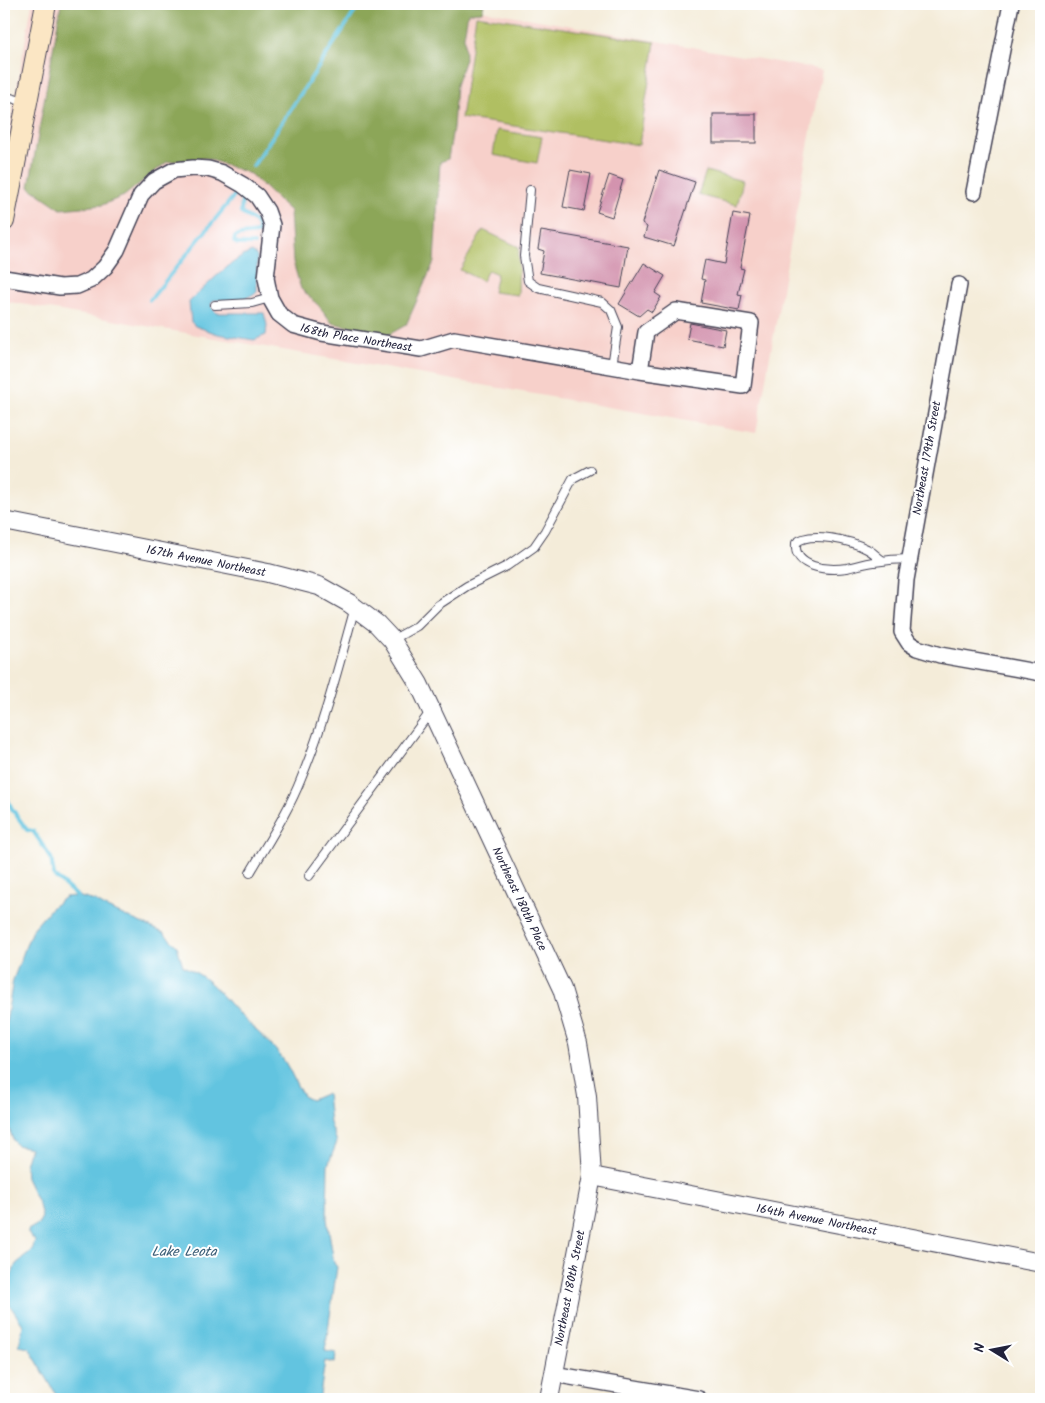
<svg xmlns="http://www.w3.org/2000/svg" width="1045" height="1403" viewBox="0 0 1045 1403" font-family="Kalam,sans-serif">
  <rect width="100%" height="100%" fill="#fff"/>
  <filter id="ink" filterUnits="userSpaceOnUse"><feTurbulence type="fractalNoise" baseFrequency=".02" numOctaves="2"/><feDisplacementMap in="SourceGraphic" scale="10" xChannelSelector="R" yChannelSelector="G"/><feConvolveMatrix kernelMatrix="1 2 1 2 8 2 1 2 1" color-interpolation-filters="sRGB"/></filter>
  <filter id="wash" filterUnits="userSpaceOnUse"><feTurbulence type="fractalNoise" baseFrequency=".0096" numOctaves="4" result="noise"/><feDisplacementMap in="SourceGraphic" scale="20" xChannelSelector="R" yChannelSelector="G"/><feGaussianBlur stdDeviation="1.12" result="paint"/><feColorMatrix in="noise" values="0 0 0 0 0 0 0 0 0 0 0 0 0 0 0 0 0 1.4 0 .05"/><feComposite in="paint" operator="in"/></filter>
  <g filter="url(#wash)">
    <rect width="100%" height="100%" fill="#f4ecd9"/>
    <polygon fill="#f7d0ca" points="32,4 447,4 822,70 756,433 4,301 4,160"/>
    <g fill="#b0bf62" stroke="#69704e">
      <polygon points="476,15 655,42 639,145 461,118"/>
      <polygon points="497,130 542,137 537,163 493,155"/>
      <polygon points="706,171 743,181 737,205 698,195"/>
      <polygon points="483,230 519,247 518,295 493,292 497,274 488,270 482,281 460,270"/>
    </g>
    <polygon fill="#8ca658" stroke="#57644a" points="61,4 484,4 482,12 468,13 464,36 465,59 456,85 453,128 448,159 440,162 434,262 406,325 388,335 332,323 319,306 301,289 293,262 290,211 250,174 206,158 167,162 124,196 102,205 61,209 29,187"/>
    <g fill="#62c4e0" stroke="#42738e">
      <path d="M 252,252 L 257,256 L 257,291 C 246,302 229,300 214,300 L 211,304 L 212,308 L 217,313 L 264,313 L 267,325 L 266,335 L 254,340 L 218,334 L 195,326 L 191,322 L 189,302 C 205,287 233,258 252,252 Z"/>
      <path d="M 77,896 L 95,901 L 107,908 L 164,933 L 177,946 L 183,966 C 212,979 219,993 239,1014 C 255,1030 272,1043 285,1062 C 292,1073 296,1085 303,1096 L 311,1100 L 327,1093 L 330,1123 L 337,1142 L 328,1165 L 327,1219 L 334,1263 L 337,1267 L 325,1351 L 336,1353 L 335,1363 L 325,1361 L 320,1395 L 321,1399 L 59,1399 L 29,1348 L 19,1346 L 23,1325 L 9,1304 L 10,1279 L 16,1264 L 32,1251 L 35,1241 L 28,1233 L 28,1230 L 38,1224 L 42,1217 L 39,1205 L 26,1178 L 25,1165 L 30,1148 L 16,1145 L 13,1140 L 4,1113 L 4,1034 L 13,980 L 32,930 L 52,907 L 65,897 Z"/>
    </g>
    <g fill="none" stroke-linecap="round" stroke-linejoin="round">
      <g stroke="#62c4e0" stroke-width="4">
        <polyline points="253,166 360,4"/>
        <path d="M 150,300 L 238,191 L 242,197 L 241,213 C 249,218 260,222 258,233 L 240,235 L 235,237 L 234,242 L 238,244 L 254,244"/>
        <polyline points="4,791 12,809 27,830 33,831 51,858 54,876 77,896"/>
      </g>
    </g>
    <g id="blocks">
      <g fill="#d393ae">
        <rect x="713" y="114" width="43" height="29"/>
        <polygon points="570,170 591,174 584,211 563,207"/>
        <polygon points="659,170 695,182 674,246 644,237 647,227 642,223"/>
        <polygon points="609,175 623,180 612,217 597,212"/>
        <polygon points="733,213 750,216 740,268 744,269 738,294 742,295 739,310 701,303 705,280 701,279 705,260 724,264"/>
        <polygon points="541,231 628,246 621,288 540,273 544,251 538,249"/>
        <polygon points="644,263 665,276 655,293 661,297 652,312 647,309 639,316 619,304"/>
        <polygon points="690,323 726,330 723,346 687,339"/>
      </g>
    </g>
  </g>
  <g filter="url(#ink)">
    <use href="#blocks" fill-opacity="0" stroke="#424053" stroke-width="1"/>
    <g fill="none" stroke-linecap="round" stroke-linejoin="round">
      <defs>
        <g id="service">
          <polyline points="4,96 25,102"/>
          <polyline points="530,190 524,256 528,281 538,288 602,302 611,310 618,327 612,366"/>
          <polyline points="215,305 252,303 270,298"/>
          <path d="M 882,560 C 877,557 872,551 867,549 C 852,541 809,530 796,543 C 793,568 828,571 847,568 C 856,566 865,563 874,562 C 886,560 898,559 910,559"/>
          <polyline points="392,640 417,626 438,605 467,586 507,566 534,547 545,531 573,479 590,470"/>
          <path d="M 250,873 C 268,842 288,812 301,779 C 324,724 339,665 355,607"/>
          <polyline points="309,876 431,711"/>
        </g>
        <g id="minor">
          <polyline points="974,192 1011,4"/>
          <path id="s1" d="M 4,278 L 60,287 L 77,286 L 91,280 L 105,267 L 117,250 L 141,195 L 154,181 L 174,170 L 193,168 L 208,169 L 222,173 L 243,185 L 257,196 L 267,211 L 272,225 L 266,278 L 270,298 L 279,314 L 293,325 L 322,333 L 421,349 L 454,339 L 640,371 L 743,386 L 751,323 L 676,311 L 646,332 L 640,371"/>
          <polyline points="959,285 906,580 902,632 909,643 917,648 940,655 1041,673"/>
          <polyline points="553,1374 699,1399"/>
        </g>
        <g id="tertiary">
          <path id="s2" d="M 4,521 L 268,573 L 319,586 L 349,603 L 377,624 L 392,640 L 419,684 L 562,989 L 578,1043 L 587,1096 L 592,1176 L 549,1399"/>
          <path id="s3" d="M 592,1176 L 1041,1263"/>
        </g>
        <polyline id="secondary" points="4,221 46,4"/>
      </defs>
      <use href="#service" stroke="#424053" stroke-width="10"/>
      <use href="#minor" stroke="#424053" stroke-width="18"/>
      <use href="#tertiary" stroke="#424053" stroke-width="20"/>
      <use href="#secondary" stroke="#424053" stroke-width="22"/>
      <use href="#service" stroke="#fff" stroke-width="8"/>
      <use href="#minor" stroke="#fff" stroke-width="15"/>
      <use href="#tertiary" stroke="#fff" stroke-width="18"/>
      <use href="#secondary" stroke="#fbe6c4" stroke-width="20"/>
    </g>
  </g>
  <g text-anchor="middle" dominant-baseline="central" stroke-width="4" stroke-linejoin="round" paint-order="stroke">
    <g font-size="12" fill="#22223b" stroke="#fff">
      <text stroke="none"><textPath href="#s1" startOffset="529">168th Place Northeast</textPath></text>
      <text transform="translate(927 458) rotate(-80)">Northeast 179th Street</text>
      <text stroke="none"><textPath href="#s2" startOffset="206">167th Avenue Northeast</textPath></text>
      <text stroke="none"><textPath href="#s2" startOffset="702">Northeast 180th Place</textPath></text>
      <text stroke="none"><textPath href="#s3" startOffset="229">164th Avenue Northeast</textPath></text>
      <text transform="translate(570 1288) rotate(-79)">Northeast 180th Street</text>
    </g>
    <g font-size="14" font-style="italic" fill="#385b75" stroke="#fff">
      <text x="184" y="1252">Lake Leota</text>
    </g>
  </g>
  <rect width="1045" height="1403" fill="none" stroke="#fff" stroke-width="20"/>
  <g transform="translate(992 1350) rotate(280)" stroke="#ffffff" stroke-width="4" paint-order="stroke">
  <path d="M0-4L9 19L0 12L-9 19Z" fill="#22223b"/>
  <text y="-8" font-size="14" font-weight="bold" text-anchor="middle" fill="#22223b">N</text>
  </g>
</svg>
